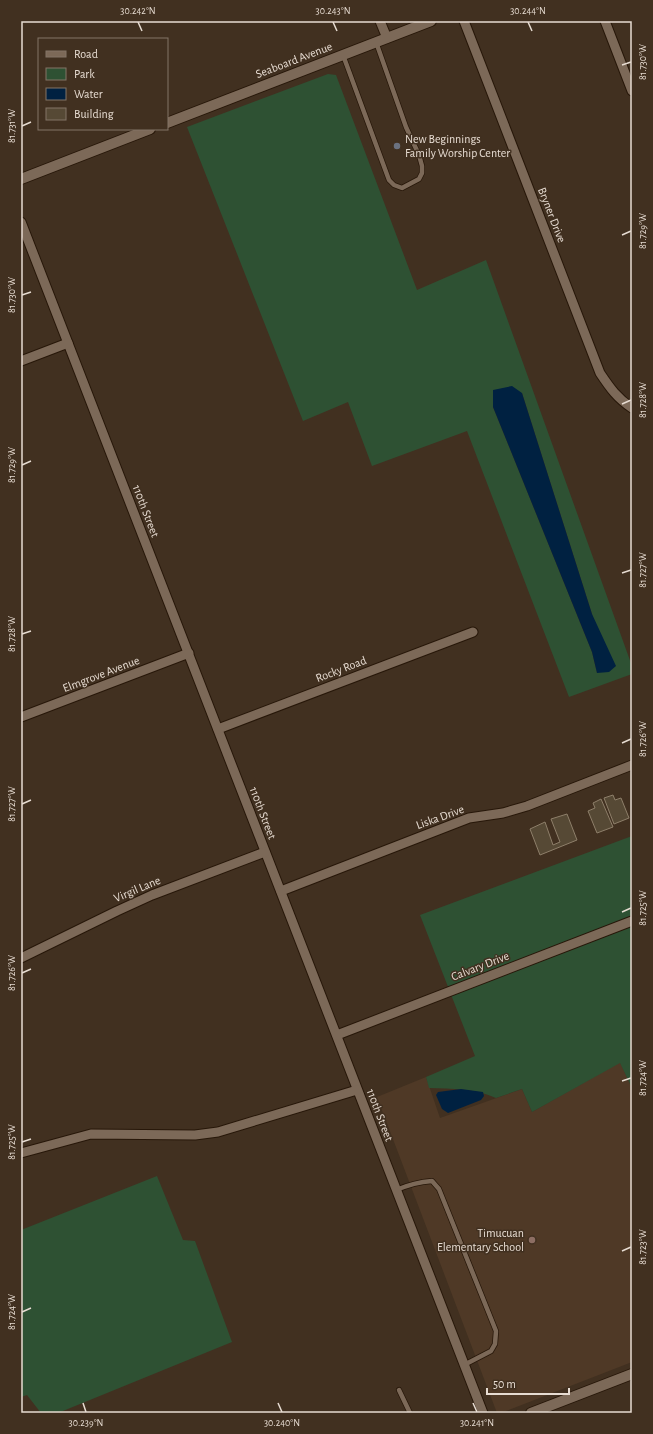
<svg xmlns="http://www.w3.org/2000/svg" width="653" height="1434" viewBox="0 0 653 1434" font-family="'Alegreya Sans',sans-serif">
  <rect width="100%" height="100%" fill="#413020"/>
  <polygon fill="#4f3926" points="620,1062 632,1088 632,1362 501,1413 497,1413 377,1097 426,1077 440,1118 522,1089 532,1112"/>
  <g fill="#2e5133" fill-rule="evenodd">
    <path d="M 328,74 L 336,75 L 417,290 L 486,260 L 632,666 L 632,674 L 569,697 L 467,431 L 372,466 L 348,402 L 303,421 L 187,127 ZM 522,393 L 592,614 L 597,673 L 592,652 L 493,407 Z"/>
    <path d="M 632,836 L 632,1088 L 620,1063 L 532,1112 L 522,1089 L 496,1098 C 474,1088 452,1089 429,1088 L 426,1077 L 475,1056 L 420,915 Z"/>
    <polygon points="157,1176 183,1240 195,1241 232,1342 58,1413 41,1413 27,1395 21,1397 21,1230"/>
  </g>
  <g fill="#002141">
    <polygon points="512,386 522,393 592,614 616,666 609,672 597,673 592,652 493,407 493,390"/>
    <polygon points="461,1089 483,1092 484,1096 481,1100 448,1113 442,1109 436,1095 438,1092"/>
  </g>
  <g fill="#564935" stroke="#8e7f6a">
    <polygon points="613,795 615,800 621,798 629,818 614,824 604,798"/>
    <polygon points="601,799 613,827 597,833 588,811 595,808 593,803"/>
    <polygon points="567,814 577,840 540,855 530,829 545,822 553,845 560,842 551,819"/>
  </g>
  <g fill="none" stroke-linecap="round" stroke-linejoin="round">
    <defs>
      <g id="service">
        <polyline points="343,55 389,180 394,185 402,188 419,179 422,173 422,166 419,155 406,127 376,42"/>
        <path d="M 396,1190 C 408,1185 419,1182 432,1181 L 439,1189 L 496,1331 L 495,1344 L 491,1351 L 464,1365"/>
        <polyline points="399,1390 410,1413"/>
      </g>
      <g id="minor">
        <polyline points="380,21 387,38"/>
        <path d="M 464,21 L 600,373 C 610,388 617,398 632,408"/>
        <polyline points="605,21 632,91"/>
        <polyline points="21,222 483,1413"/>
        <polyline points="21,361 68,343"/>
        <polyline points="21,717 189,653"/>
        <polyline points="218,729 473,632"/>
        <polyline points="281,891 469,818 503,813 527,806 632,765"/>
        <polyline points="21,958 117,911 152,895 265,852"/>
        <polyline points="337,1035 632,921"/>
        <polyline points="21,1153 91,1134 195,1135 218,1132 357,1090"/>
      </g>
      <g id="tertiary">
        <polyline points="167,123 431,21"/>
        <polyline points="21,179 150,129"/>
        <polyline points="531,1413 632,1374"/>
      </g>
    </defs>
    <use href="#service" stroke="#271709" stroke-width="6"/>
    <use href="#minor" stroke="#271709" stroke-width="11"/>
    <use href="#tertiary" stroke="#271709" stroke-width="12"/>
    <use href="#service" stroke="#7c6958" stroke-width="4.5"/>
    <use href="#minor" stroke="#7c6958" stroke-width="9"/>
    <use href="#tertiary" stroke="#7c6958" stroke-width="10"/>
  </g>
  <path fill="none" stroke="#e7dcd2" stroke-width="1.5" d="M 138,22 L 142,31M 333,22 L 337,31M 528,22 L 532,31M 622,65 L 631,62M 22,126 L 31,122M 622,235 L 631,231M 22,295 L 31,292M 622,404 L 631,400M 22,465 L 31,461M 622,573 L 631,570M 22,634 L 31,631M 622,743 L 631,739M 22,804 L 31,800M 622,912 L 631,908M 22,973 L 31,969M 622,1081 L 631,1078M 22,1142 L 31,1139M 622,1251 L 631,1247M 22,1312 L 31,1308M 83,1403 L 86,1412M 278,1403 L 282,1412M 473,1403 L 477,1412"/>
  <circle fill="#6b7280" stroke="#413020" stroke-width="1.5" cx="397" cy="146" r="4"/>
  <circle fill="#8d6e63" stroke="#413020" stroke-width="1.5" cx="532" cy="1240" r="4"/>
  <g text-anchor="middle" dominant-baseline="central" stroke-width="3" stroke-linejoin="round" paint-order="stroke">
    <g font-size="12" fill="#e7dcd2" stroke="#413020">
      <text transform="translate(294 60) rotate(-21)">Seaboard Avenue</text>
      <text transform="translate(552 215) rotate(69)">Bryner Drive</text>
      <text transform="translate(146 511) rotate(69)">110th Street</text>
      <text transform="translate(341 669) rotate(-21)">Rocky Road</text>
      <text transform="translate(101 674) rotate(-21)">Elmgrove Avenue</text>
      <text transform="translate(263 813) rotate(69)">110th Street</text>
      <text transform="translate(440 817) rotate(-20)">Liska Drive</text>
      <text transform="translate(137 889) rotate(-23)">Virgil Lane</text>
      <text transform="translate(480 966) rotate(-21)">Calvary Drive</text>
      <text transform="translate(380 1115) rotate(69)">110th Street</text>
    </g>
    <g font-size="12" fill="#e7dcd2" stroke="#413020" text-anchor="start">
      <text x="405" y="139">New Beginnings<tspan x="405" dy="14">Family Worship Center</tspan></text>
      <text x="524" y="1233" text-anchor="end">Timucuan<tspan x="524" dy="14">Elementary School</tspan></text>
    </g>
  </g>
  <rect width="653" height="1434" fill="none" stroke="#413020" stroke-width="44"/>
  <rect x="38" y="38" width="130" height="92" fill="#413020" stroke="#837567"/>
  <rect x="46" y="51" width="20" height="6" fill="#7c6958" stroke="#837567"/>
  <text x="74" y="58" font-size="12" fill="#e7dcd2">Road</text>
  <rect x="46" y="68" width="20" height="12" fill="#2e5133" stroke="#837567"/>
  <text x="74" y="78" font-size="12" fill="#e7dcd2">Park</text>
  <rect x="46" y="88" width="20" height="12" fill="#002141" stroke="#837567"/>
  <text x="74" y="98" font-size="12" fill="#e7dcd2">Water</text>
  <rect x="46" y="108" width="20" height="12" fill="#564935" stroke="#837567"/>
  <text x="74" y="118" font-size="12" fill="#e7dcd2">Building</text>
  <path d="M487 1388v6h82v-6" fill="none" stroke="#e7dcd2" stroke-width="2"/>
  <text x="493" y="1388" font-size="12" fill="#e7dcd2" stroke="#413020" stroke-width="3" paint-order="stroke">50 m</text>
  <rect x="22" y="22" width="609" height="1390" fill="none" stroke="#e7dcd2" stroke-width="1.5"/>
  <g font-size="10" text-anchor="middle" fill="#e7dcd2">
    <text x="138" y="14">30.242°N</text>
    <text x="333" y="14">30.243°N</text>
    <text x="528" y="14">30.244°N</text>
    <text transform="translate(642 62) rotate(-90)" y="4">81.730°W</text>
    <text transform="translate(11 126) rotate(-90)" y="4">81.731°W</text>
    <text transform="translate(642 231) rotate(-90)" y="4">81.729°W</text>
    <text transform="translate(11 295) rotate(-90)" y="4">81.730°W</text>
    <text transform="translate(642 400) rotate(-90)" y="4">81.728°W</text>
    <text transform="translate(11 465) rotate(-90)" y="4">81.729°W</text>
    <text transform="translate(642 570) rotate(-90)" y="4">81.727°W</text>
    <text transform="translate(11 634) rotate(-90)" y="4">81.728°W</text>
    <text transform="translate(642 739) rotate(-90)" y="4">81.726°W</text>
    <text transform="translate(11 804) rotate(-90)" y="4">81.727°W</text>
    <text transform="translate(642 908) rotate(-90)" y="4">81.725°W</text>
    <text transform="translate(11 973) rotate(-90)" y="4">81.726°W</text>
    <text transform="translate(642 1078) rotate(-90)" y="4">81.724°W</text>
    <text transform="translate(11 1142) rotate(-90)" y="4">81.725°W</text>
    <text transform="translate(642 1247) rotate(-90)" y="4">81.723°W</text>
    <text transform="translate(11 1312) rotate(-90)" y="4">81.724°W</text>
    <text x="86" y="1426">30.239°N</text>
    <text x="282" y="1426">30.240°N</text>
    <text x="477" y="1426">30.241°N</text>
  </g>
</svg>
